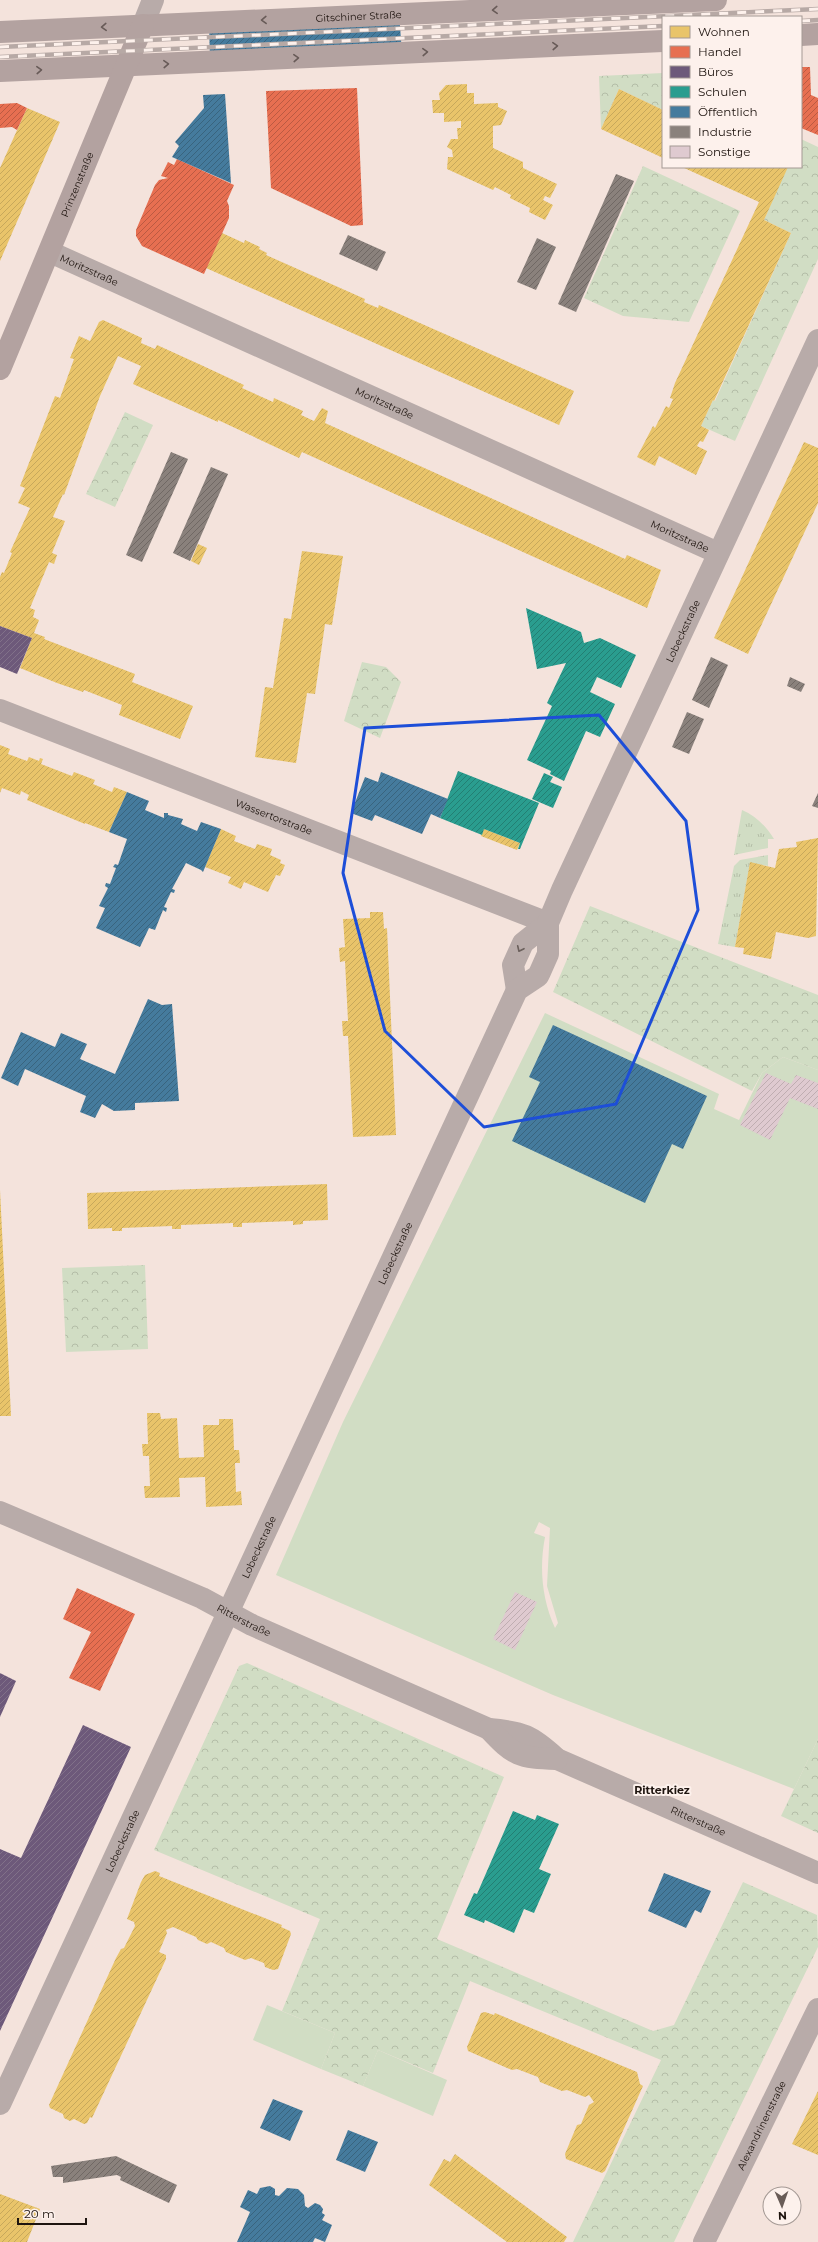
<svg xmlns="http://www.w3.org/2000/svg" width="818" height="2242" viewBox="0 0 818 2242" font-family="Montserrat,sans-serif">
  <defs>
    <pattern id="grass-tufts" width="24" height="20" patternUnits="userSpaceOnUse"><rect width="24" height="20" fill="#d1ddc4"/><path d="M3 7l-1-3M5 7V3M7 7l1-3M15 17l-1-3M17 17v-4M19 17l1-3" fill="none" stroke="#b3bda7"/></pattern>
    <pattern id="forest-crowns" width="20" height="18" patternUnits="userSpaceOnUse"><rect width="20" height="18" fill="#d1ddc4"/><path d="M2 6a3 3 0 1 1 6 0M12 15a3 3 0 1 1 6 0" fill="none" stroke="#b3bda7"/></pattern>
    <pattern id="homes-hatch" width="6" height="6" patternUnits="userSpaceOnUse"><rect width="6" height="6" fill="#e9c46a"/><path d="M-1 1l2-2M0 6l6-6M5 7l2-2" fill="none" stroke="#c7a85b"/></pattern>
    <pattern id="shops-hatch" width="6" height="6" patternUnits="userSpaceOnUse"><rect width="6" height="6" fill="#e76f51"/><path d="M-1 1l2-2M0 6l6-6M5 7l2-2" fill="none" stroke="#bb5a42"/></pattern>
    <pattern id="offices-hatch" width="6" height="6" patternUnits="userSpaceOnUse"><rect width="6" height="6" fill="#6d597a"/><path d="M-1 1l2-2M0 6l6-6M5 7l2-2" fill="none" stroke="#817189"/></pattern>
    <pattern id="schools-hatch" width="6" height="6" patternUnits="userSpaceOnUse"><rect width="6" height="6" fill="#2a9d8f"/><path d="M-1 1l2-2M0 6l6-6M5 7l2-2" fill="none" stroke="#237f73"/></pattern>
    <pattern id="public-hatch" width="6" height="6" patternUnits="userSpaceOnUse"><rect width="6" height="6" fill="#457b9d"/><path d="M-1 1l2-2M0 6l6-6M5 7l2-2" fill="none" stroke="#39647e"/></pattern>
    <pattern id="industry-hatch" width="6" height="6" patternUnits="userSpaceOnUse"><rect width="6" height="6" fill="#8a817c"/><path d="M-1 1l2-2M0 6l6-6M5 7l2-2" fill="none" stroke="#706864"/></pattern>
    <pattern id="building-hatch" width="6" height="6" patternUnits="userSpaceOnUse"><rect width="6" height="6" fill="#dfcad0"/><path d="M-1 1l2-2M0 6l6-6M5 7l2-2" fill="none" stroke="#bfadb1"/></pattern>
  </defs>
  <rect width="100%" height="100%" fill="#f4e3dc"/>
  <g fill="url(#grass-tufts)">
    <path d="M 742,810 C 756,816 766,826 774,839 L 768,839 L 768,848 L 734,855 Z"/>
    <polygon points="768,855 768,866 750,863 735,947 718,944 734,866 740,860"/>
  </g>
  <g fill="url(#forest-crowns)">
    <polygon points="663,73 663,110 619,89 601,129 599,76"/>
    <polygon points="801,139 818,147 818,259 735,441 701,426 713,400 715,401 791,233 764,220 787,167 801,167"/>
    <polygon points="643,166 740,211 689,322 623,316 584,298"/>
    <polygon points="125,412 153,425 115,507 86,494"/>
    <polygon points="362,662 386,667 401,682 380,738 344,721"/>
    <polygon points="590,906 818,995 818,1070 783,1057 762,1073 752,1091 553,992"/>
    <polygon points="145,1265 148,1349 66,1352 62,1268"/>
    <polygon points="247,1663 504,1777 437,1939 653,2031 674,2025 743,1882 817,1915 818,1947 674,2242 573,2242 661,2060 470,1981 433,2073 378,2050 363,2086 321,2069 335,2033 282,2011 320,1919 154,1850 239,1666"/>
    <polygon points="818,1739 818,1833 781,1816"/>
  </g>
  <g fill="#d1ddc4" fill-rule="evenodd">
    <path d="M 545,1013 L 719,1094 L 714,1109 L 739,1120 L 762,1073 L 783,1057 L 818,1070 L 818,1739 L 794,1789 L 553,1695 L 276,1575 L 343,1422 ZM 539,1522 L 550,1528 L 547,1586 L 558,1623 L 555,1628 C 542,1600 539,1568 545,1537 L 534,1533 Z"/>
    <polygon points="267,2005 335,2033 321,2069 253,2040"/>
    <polygon points="378,2050 447,2080 433,2116 363,2086"/>
  </g>
  <g fill="url(#homes-hatch)">
    <polygon points="467,84 467,93 474,93 474,104 498,103 498,107 507,111 501,125 493,126 493,148 523,162 523,168 557,184 550,198 545,196 543,200 553,205 545,220 529,212 530,208 510,198 511,195 495,187 493,190 447,169 448,157 453,157 452,150 447,147 451,139 458,139 457,128 461,128 461,121 444,122 444,113 433,113 432,100 440,100 439,93 446,85"/>
    <polygon points="619,89 663,110 663,158 601,129"/>
    <polygon points="27,108 60,122 0,261 0,168"/>
    <polygon points="682,167 788,167 764,220 791,233 714,401 713,400 701,426 709,430 703,442 700,441 697,446 707,451 696,475 659,456 655,466 637,457 653,426 655,428 666,406 669,408 673,399 670,398 675,383 759,202"/>
    <polygon points="222,233 244,243 245,240 260,247 259,249 267,253 266,255 365,299 364,302 378,308 379,305 574,391 559,425 206,268"/>
    <polygon points="103,320 142,338 141,343 155,349 157,345 201,365 244,385 242,388 273,402 274,398 303,411 301,415 314,421 322,408 328,411 325,423 625,559 627,555 661,570 647,608 302,452 299,458 218,420 218,422 133,384 141,366 118,356 100,396 64,495 63,494 53,517 65,521 52,553 57,555 54,564 49,562 30,608 35,610 33,617 39,620 34,633 45,637 44,639 135,674 132,682 193,706 180,739 119,715 122,705 84,690 83,692 57,683 20,668 32,638 0,626 0,577 2,572 4,573 12,553 10,552 30,508 18,503 25,488 20,486 55,396 60,398 74,359 70,358 79,336 90,341 99,322"/>
    <polygon points="804,442 818,448 818,503 748,654 714,638"/>
    <polygon points="198,544 207,548 199,565 191,561"/>
    <polygon points="302,551 343,556 332,625 325,624 315,694 307,693 296,763 255,757 265,687 273,688 284,618 291,619"/>
    <polygon points="0,745 10,749 8,754 27,761 29,757 39,761 40,758 43,759 41,764 72,776 74,772 95,780 93,784 112,792 114,787 127,792 109,832 85,823 85,824 27,800 29,795 21,791 20,795 2,788 0,793"/>
    <polygon points="221,829 236,836 234,841 255,849 257,844 272,849 270,855 281,860 280,863 285,865 280,876 276,875 268,892 244,882 241,889 228,883 231,877 205,867"/>
    <polygon points="484,829 520,843 517,850 481,836"/>
    <polygon points="818,838 816,936 808,938 776,932 771,959 743,954 744,948 735,947 750,862 775,868 779,849 797,847 796,842"/>
    <polygon points="370,912 383,912 384,929 387,928 396,1135 353,1137 348,1036 343,1036 342,1021 348,1021 345,961 340,962 339,948 345,947 343,919 370,918"/>
    <polygon points="327,1184 328,1220 303,1221 303,1224 293,1225 293,1221 242,1223 242,1227 233,1227 233,1223 181,1225 181,1229 172,1229 172,1226 122,1228 122,1231 112,1231 112,1228 88,1229 87,1193"/>
    <polygon points="0,1190 11,1416 0,1416"/>
    <polygon points="147,1413 160,1413 161,1419 177,1418 179,1458 204,1457 203,1425 219,1425 219,1419 233,1419 234,1450 239,1450 240,1463 235,1463 236,1492 241,1491 242,1505 206,1507 205,1477 179,1478 180,1497 145,1498 144,1486 150,1486 149,1456 143,1456 142,1444 148,1444"/>
    <polygon points="155,1871 160,1873 159,1876 282,1925 281,1927 290,1931 291,1934 278,1969 273,1970 265,1967 264,1963 251,1958 245,1960 226,1952 224,1948 211,1942 207,1944 198,1940 196,1937 173,1927 166,1930 167,1933 159,1952 166,1955 166,1959 92,2118 90,2117 87,2123 84,2124 74,2119 70,2121 64,2118 63,2114 50,2108 49,2105 116,1958 121,1949 124,1948 135,1926 134,1922 127,1919 141,1882 145,1875"/>
    <polygon points="485,2012 494,2015 495,2013 637,2072 640,2084 643,2086 605,2171 602,2173 566,2159 565,2154 577,2125 581,2124 589,2105 594,2102 589,2095 585,2097 567,2090 562,2091 540,2082 538,2077 517,2069 512,2070 468,2051 467,2047 481,2013"/>
    <polygon points="818,2091 818,2155 792,2144"/>
    <polygon points="455,2154 567,2237 564,2242 507,2242 429,2185 444,2159 450,2162"/>
    <polygon points="0,2194 40,2209 27,2242 0,2242"/>
  </g>
  <g fill="url(#shops-hatch)">
    <polygon points="801,67 810,67 811,95 818,98 818,135 801,128"/>
    <polygon points="357,88 363,225 351,226 271,188 266,91"/>
    <polygon points="17,103 27,108 17,130 12,127 0,128 0,104"/>
    <polygon points="177,159 234,185 227,201 229,206 229,218 204,274 142,246 136,236 136,230 155,185 159,180 168,178 161,176 168,162 174,165"/>
    <polygon points="77,1588 135,1614 100,1691 69,1678 91,1632 63,1619"/>
  </g>
  <g fill="url(#offices-hatch)">
    <polygon points="0,626 32,638 17,674 0,667"/>
    <polygon points="0,1673 16,1681 0,1717"/>
    <polygon points="83,1725 131,1747 0,2031 0,1849 21,1858"/>
  </g>
  <g fill="url(#schools-hatch)">
    <polygon points="526,608 581,632 584,643 600,638 636,655 621,688 597,677 590,692 615,704 600,737 586,731 564,781 550,774 551,771 527,760 552,706 547,703 566,663 537,669"/>
    <polygon points="458,771 539,803 520,849 518,849 520,843 484,829 482,835 440,818"/>
    <polygon points="544,773 553,777 550,782 562,787 553,808 532,799"/>
    <polygon points="513,1811 535,1820 537,1815 559,1824 539,1869 551,1874 534,1913 524,1909 514,1933 485,1920 484,1923 464,1915 474,1893 477,1894"/>
  </g>
  <g fill="url(#public-hatch)">
    <polygon points="399,13 402,53 210,62 209,22"/>
    <polygon points="225,94 231,183 172,157 179,146 175,142 204,108 203,95"/>
    <polygon points="381,772 448,799 440,818 431,814 422,834 375,815 372,821 351,813 365,777 378,782"/>
    <polygon points="127,792 149,801 145,810 164,818 164,813 168,813 168,815 183,819 181,824 197,831 201,822 221,829 203,872 201,870 186,863 172,889 175,890 174,893 171,892 164,907 167,908 166,912 163,910 155,930 149,928 140,947 96,928 105,908 99,906 108,888 105,886 106,883 110,884 116,868 113,867 115,864 118,865 127,839 109,832"/>
    <polygon points="148,999 162,1005 172,1004 179,1101 135,1103 135,1110 114,1111 102,1104 95,1118 80,1112 86,1096 25,1069 18,1086 1,1078 21,1032 55,1047 61,1033 87,1044 80,1059 115,1074"/>
    <polygon points="553,1025 707,1096 683,1149 672,1144 645,1203 512,1141 540,1082 529,1077"/>
    <polygon points="664,1873 711,1891 701,1913 695,1910 686,1928 648,1911"/>
    <polygon points="273,2099 303,2111 290,2141 260,2128"/>
    <polygon points="348,2130 378,2142 365,2172 336,2160"/>
    <polygon points="270,2186 275,2189 275,2195 279,2196 287,2188 298,2189 304,2195 305,2206 308,2208 315,2203 320,2205 323,2209 322,2213 325,2215 322,2220 332,2225 325,2242 315,2238 313,2242 237,2242 250,2212 240,2207 248,2190 257,2194 260,2188"/>
  </g>
  <g fill="url(#industry-hatch)">
    <polygon points="616,174 634,181 576,312 558,304"/>
    <polygon points="348,235 386,252 377,271 339,254"/>
    <polygon points="537,238 556,247 536,290 517,282"/>
    <polygon points="171,452 188,459 142,562 126,555"/>
    <polygon points="211,467 228,474 190,561 173,553"/>
    <polygon points="711,657 728,665 709,708 692,700"/>
    <polygon points="790,677 805,684 801,692 787,686"/>
    <polygon points="687,712 704,719 689,754 672,747"/>
    <polygon points="818,793 818,808 812,806"/>
    <polygon points="116,2156 177,2185 169,2203 120,2180 121,2177 117,2175 63,2183 63,2177 53,2177 51,2166"/>
  </g>
  <g fill="url(#building-hatch)">
    <polygon points="766,1073 791,1084 796,1075 818,1083 818,1109 790,1098 770,1140 740,1125"/>
    <polygon points="515,1592 537,1602 515,1650 493,1639"/>
  </g>
  <g fill="none" stroke-linecap="round" stroke-linejoin="round">
    <g stroke="#b8aba9" stroke-width="22">
      <polyline points="143,25 153,0"/>
      <path id="s1" d="M 50,252 L 718,553"/>
      <path id="s2" d="M 0,710 L 548,923"/>
      <polyline points="517,990 513,965 523,943 548,923"/>
      <path id="s3" d="M 0,1512 L 202,1598 L 252,1625 L 489,1729 C 523,1732 531,1735 557,1759 L 818,1873"/>
      <path d="M 489,1729 C 514,1756 519,1758 557,1759"/>
      <path id="s4" d="M 0,2104 L 517,990 L 538,976 L 540,972 L 548,954 L 548,923 L 562,890 L 818,340"/>
      <path id="s5" d="M 704,2242 L 818,2009"/>
    </g>
    <g stroke="#b3a2a0" stroke-width="22">
      <path id="s6" d="M 0,32 L 716,0"/>
      <polyline points="801,35 818,34"/>
      <polyline points="0,71 663,41"/>
      <path id="s7" d="M 0,369 L 143,25"/>
    </g>
    <defs>
      <g id="rail">
        <polyline points="801,21 818,20"/>
        <polyline points="0,47 818,9"/>
        <polyline points="0,57 663,26"/>
      </g>
    </defs>
    <use href="#rail" stroke="#b7a9a5" stroke-width="4.5"/>
    <use href="#rail" stroke="#fdf1ec" stroke-width="3" stroke-dasharray="9" stroke-linecap="butt"/>
  </g>
  <defs><path id="oneway-chevron" d="M-2-3.5L2.5 0L-2 3.5" fill="none" stroke-width="1.6" stroke-linecap="round" stroke-linejoin="round"/></defs>
  <g stroke="#685b58">
    <use href="#oneway-chevron" transform="translate(495 10) rotate(177)"/>
    <use href="#oneway-chevron" transform="translate(264 20) rotate(178)"/>
    <use href="#oneway-chevron" transform="translate(104 27) rotate(177)"/>
    <use href="#oneway-chevron" transform="translate(555 46) rotate(-3)"/>
    <use href="#oneway-chevron" transform="translate(425 52) rotate(-3)"/>
    <use href="#oneway-chevron" transform="translate(296 58) rotate(-3)"/>
    <use href="#oneway-chevron" transform="translate(166 64) rotate(-3)"/>
    <use href="#oneway-chevron" transform="translate(39 70) rotate(-3)"/>
  </g>
  <use stroke="#6b605c" href="#oneway-chevron" transform="translate(520 949) rotate(115)"/>
  <path fill="none" stroke="#1d4ed8" stroke-width="3" stroke-linejoin="round" d="M 599,715 L 686,821 L 698,910 L 616,1104 L 484,1127 L 385,1031 L 343,873 L 365,728 Z"/>
  <g text-anchor="middle" dominant-baseline="central" stroke-width="4" stroke-linejoin="round" paint-order="stroke">
    <g font-size="10" fill="#1e140f" stroke="#fdf1ec">
      <text stroke="none"><textPath href="#s6" startOffset="359">Gitschiner Straße</textPath></text>
      <text stroke="none"><textPath href="#s7" startOffset="200">Prinzenstraße</textPath></text>
      <text stroke="none"><textPath href="#s1" startOffset="43">Moritzstraße</textPath></text>
      <text stroke="none"><textPath href="#s1" startOffset="367">Moritzstraße</textPath></text>
      <text stroke="none"><textPath href="#s1" startOffset="691">Moritzstraße</textPath></text>
      <text stroke="none"><textPath href="#s4" startOffset="1630">Lobeckstraße</textPath></text>
      <text stroke="none"><textPath href="#s2" startOffset="294">Wassertorstraße</textPath></text>
      <text stroke="none"><textPath href="#s4" startOffset="938">Lobeckstraße</textPath></text>
      <text stroke="none"><textPath href="#s4" startOffset="614">Lobeckstraße</textPath></text>
      <text stroke="none"><textPath href="#s3" startOffset="267">Ritterstraße</textPath></text>
      <text stroke="none"><textPath href="#s3" startOffset="766">Ritterstraße</textPath></text>
      <text stroke="none"><textPath href="#s4" startOffset="290">Lobeckstraße</textPath></text>
      <text stroke="none"><textPath href="#s5" startOffset="130">Alexandrinenstraße</textPath></text>
    </g>
    <g font-size="11" font-weight="bold" fill="#1e140f" stroke="#fdf1ec">
      <text x="662" y="1790">Ritterkiez</text>
    </g>
  </g>
  <rect x="662" y="16" width="140" height="152" fill="#fdf1ec" stroke="#a49994"/>
  <rect x="670" y="26" width="20" height="12" fill="#e9c46a" stroke="#a49994"/>
  <text x="698" y="36" font-size="12" fill="#1e140f">Wohnen</text>
  <rect x="670" y="46" width="20" height="12" fill="#e76f51" stroke="#a49994"/>
  <text x="698" y="56" font-size="12" fill="#1e140f">Handel</text>
  <rect x="670" y="66" width="20" height="12" fill="#6d597a" stroke="#a49994"/>
  <text x="698" y="76" font-size="12" fill="#1e140f">Büros</text>
  <rect x="670" y="86" width="20" height="12" fill="#2a9d8f" stroke="#a49994"/>
  <text x="698" y="96" font-size="12" fill="#1e140f">Schulen</text>
  <rect x="670" y="106" width="20" height="12" fill="#457b9d" stroke="#a49994"/>
  <text x="698" y="116" font-size="12" fill="#1e140f">Öffentlich</text>
  <rect x="670" y="126" width="20" height="12" fill="#8a817c" stroke="#a49994"/>
  <text x="698" y="136" font-size="12" fill="#1e140f">Industrie</text>
  <rect x="670" y="146" width="20" height="12" fill="#dfcad0" stroke="#a49994"/>
  <text x="698" y="156" font-size="12" fill="#1e140f">Sonstige</text>
  <g transform="translate(782 2206) rotate(178)"><circle r="19" fill="#fdf1ec" stroke="#a49994"/>
  <path d="M0-3L7 15L0 10L-7 15Z" fill="#695c57"/>
  <text y="-6" font-size="11" font-weight="bold" text-anchor="middle" fill="#1e140f">N</text>
  </g>
  <path d="M18 2218v6h68v-6" fill="none" stroke="#1e140f" stroke-width="2"/>
  <text x="24" y="2218" font-size="12" fill="#1e140f" stroke="#fdf1ec" stroke-width="3" paint-order="stroke">20 m</text>
</svg>
